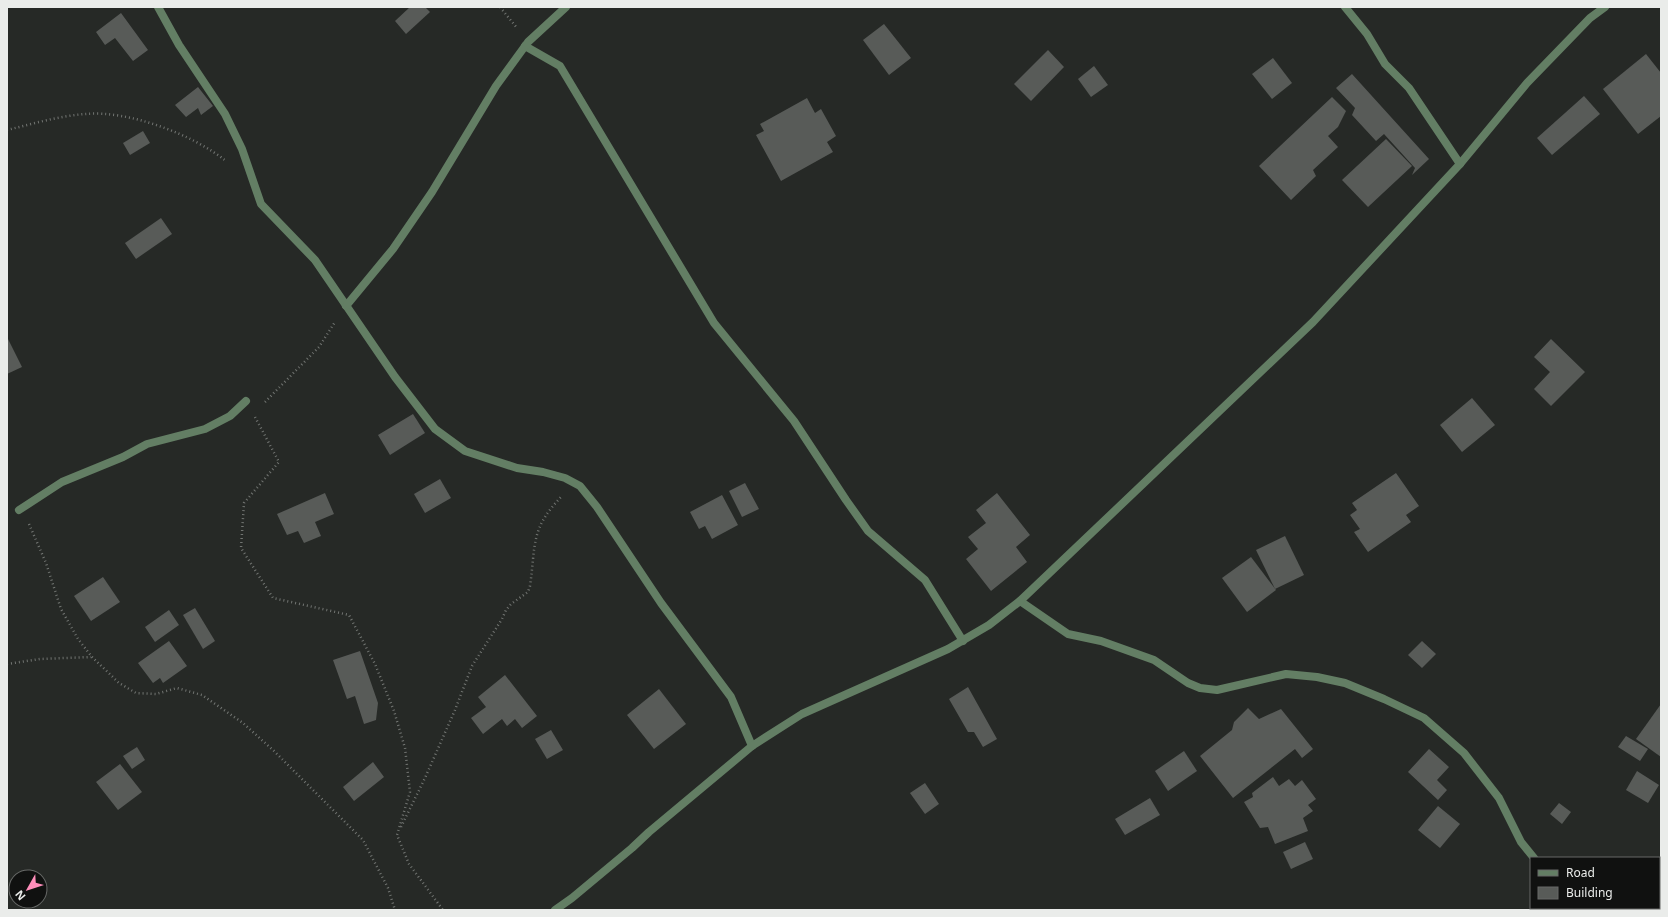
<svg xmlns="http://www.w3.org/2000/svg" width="1668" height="917" viewBox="0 0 1668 917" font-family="'Noto Sans',sans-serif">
  <rect width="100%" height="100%" fill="#262926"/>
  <g fill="#585b58">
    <polygon points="410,7 425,7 430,12 406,34 395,21"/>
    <polygon points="121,13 148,50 133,61 115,38 105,45 96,32"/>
    <polygon points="884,24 911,58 889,75 863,40"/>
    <polygon points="1048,50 1064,67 1031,101 1014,84"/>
    <polygon points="1646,54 1661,73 1661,116 1638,134 1603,89"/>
    <polygon points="1273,58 1292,83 1272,99 1252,74"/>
    <polygon points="1094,66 1108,85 1091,97 1078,79"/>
    <polygon points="1352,74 1429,159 1412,175 1415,168 1384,134 1376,141 1352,115 1355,108 1336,88"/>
    <polygon points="198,87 213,106 201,115 198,108 186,117 175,105"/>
    <polygon points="1584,96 1600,114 1552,155 1537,138"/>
    <polygon points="1332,97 1346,111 1338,127 1328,136 1338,147 1313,170 1316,176 1291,200 1259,166"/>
    <polygon points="807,98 815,113 821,109 836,136 827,142 833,152 781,181 756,135 764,131 760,124"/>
    <polygon points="143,131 150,143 130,155 123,143"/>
    <polygon points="1386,139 1412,166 1368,207 1342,180"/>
    <polygon points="161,218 172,234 136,259 125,243"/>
    <polygon points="7,337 22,367 7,374"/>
    <polygon points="1551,339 1585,372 1551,406 1534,389 1550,372 1534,357"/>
    <polygon points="1472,398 1495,425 1462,452 1440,425"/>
    <polygon points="413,414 425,433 390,455 378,435"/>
    <polygon points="1396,473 1419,506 1406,515 1411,522 1368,552 1354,532 1360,529 1350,515 1357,510 1352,503"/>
    <polygon points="440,479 451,498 425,513 414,494"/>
    <polygon points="745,483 759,509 742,517 729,491"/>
    <polygon points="325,493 334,514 315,522 321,536 304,543 298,531 287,535 277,514"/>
    <polygon points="997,493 1030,535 1016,547 1027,562 991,591 966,559 978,549 968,537 986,523 976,510"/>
    <polygon points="722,495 738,525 712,539 705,526 699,529 690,512"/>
    <polygon points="1285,536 1304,575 1275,589 1256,550"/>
    <polygon points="1251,557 1276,590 1247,612 1222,578"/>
    <polygon points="103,577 120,602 91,621 74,596"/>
    <polygon points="195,608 215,641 203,649 183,615"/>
    <polygon points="169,610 179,625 155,642 145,627"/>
    <polygon points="169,641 187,666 163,683 160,678 153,683 138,663"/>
    <polygon points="1422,641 1436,654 1422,668 1408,655"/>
    <polygon points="360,651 378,703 376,720 364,724 355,696 347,699 333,660"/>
    <polygon points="505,675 537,716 522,728 515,719 507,726 502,719 483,734 471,718 486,707 478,697"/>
    <polygon points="968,687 997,739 983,747 974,732 968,732 949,699"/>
    <polygon points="659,689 686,724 654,749 627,715"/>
    <polygon points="1661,704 1661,757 1636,739"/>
    <polygon points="1248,708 1259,719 1281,709 1313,749 1302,758 1295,749 1233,798 1200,756 1232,730 1234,722"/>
    <polygon points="551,730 563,750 547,759 535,739"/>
    <polygon points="1626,736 1648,749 1640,761 1618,747"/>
    <polygon points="137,747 145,760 132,769 123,756"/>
    <polygon points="1429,749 1449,767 1437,780 1447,790 1438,800 1408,772"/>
    <polygon points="1184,751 1197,771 1168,791 1155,771"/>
    <polygon points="373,762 384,777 354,801 343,787"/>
    <polygon points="120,764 142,792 118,810 96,782"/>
    <polygon points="1637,771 1659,785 1648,803 1626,790"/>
    <polygon points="1273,777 1279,786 1289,779 1295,786 1302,780 1316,799 1308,805 1313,811 1303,818 1308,831 1275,844 1268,827 1260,828 1244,802 1253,797 1252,793"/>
    <polygon points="925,783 939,804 925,814 910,793"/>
    <polygon points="1150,798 1160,815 1125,835 1115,819"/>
    <polygon points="1559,803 1571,812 1562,824 1550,814"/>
    <polygon points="1438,806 1460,824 1440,848 1418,830"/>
    <polygon points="1305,842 1313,859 1291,869 1283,852"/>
  </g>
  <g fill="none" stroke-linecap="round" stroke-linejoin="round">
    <g stroke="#727572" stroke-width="2.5" stroke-dasharray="1 3" stroke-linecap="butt">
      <polyline points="500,7 517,28"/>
      <path d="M 7,130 C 32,124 59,116 85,114 C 128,110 192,134 226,161"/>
      <polyline points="265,402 319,347 335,322"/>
      <polyline points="255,417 279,462 244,503 241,548 273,598 349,615 375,664 394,711 405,748 410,792 397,835 409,864 443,910"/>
      <polyline points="29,524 46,563 61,609 78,639 92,657 119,683 136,693 156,694 177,688 202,695 243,723 274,751 363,840 388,888 395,910"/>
      <polyline points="7,664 40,659 91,657"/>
      <path d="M 401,827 L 425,778 L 455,710 L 472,666 L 502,619 L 506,610 L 511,604 L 528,592 L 530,586 C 536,544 530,529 562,496"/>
    </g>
    <g stroke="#637e64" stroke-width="8">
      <polyline points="158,7 179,45 225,114 242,149 261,204 315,260 395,377 435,429 465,451 517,468 543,472 565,478 580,486 597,507 661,603 731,697 752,746"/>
      <polyline points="1345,7 1367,34 1385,64 1409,88 1460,164"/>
      <polyline points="525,46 560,66 714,323 794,421 846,500 868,531 925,580 963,641"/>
      <polyline points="346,306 393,249 432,192 496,86 528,42 566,7"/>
      <polyline points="19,510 62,482 123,457 147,444 205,429 230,416 246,401"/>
      <polyline points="1020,601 1068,634 1101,641 1154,660 1188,683 1200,688 1217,690 1286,674 1317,677 1345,683 1384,699 1424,718 1464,753 1499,798 1521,842 1534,858"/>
      <polyline points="1659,897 1661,897"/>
      <polyline points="1551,908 1552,910"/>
      <polyline points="555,910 572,898 632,848 649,832 752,746 802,714 948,649 989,625 1020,601 1313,322 1460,164 1527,83 1590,18 1605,7"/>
      <polyline points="1653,910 1655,908"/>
    </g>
  </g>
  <rect width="1668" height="917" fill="none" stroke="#eaecea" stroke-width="16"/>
  <rect x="1530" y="857" width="130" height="52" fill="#101110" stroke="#676967"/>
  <rect x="1538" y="870" width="20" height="6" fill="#637e64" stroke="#676967"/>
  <text x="1566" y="877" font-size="12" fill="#eaecea">Road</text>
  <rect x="1538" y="887" width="20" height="12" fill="#585b58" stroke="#676967"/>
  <text x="1566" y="897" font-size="12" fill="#eaecea">Building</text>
  <g transform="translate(28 889) rotate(231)"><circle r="19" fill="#101110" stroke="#676967"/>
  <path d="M0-3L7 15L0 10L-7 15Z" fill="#ff8ebb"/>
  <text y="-6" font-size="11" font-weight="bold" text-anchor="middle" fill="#eaecea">N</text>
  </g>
</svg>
